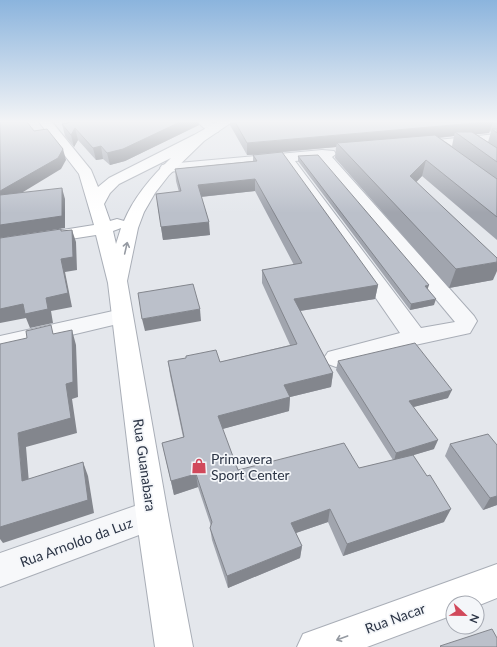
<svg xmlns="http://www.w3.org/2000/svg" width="497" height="647" viewBox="0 0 497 647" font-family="Lato,sans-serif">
  <rect width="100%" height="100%" fill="#e4e7ec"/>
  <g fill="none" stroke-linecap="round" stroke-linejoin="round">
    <defs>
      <g id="minor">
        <path d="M 198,122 L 212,122 L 220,129 L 218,132 C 210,134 203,128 198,122 Z"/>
        <polygon points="497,134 497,142 417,150 412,149 410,146 412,143 417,142"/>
        <path d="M 322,150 L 334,151 L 336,154 L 332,157 L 474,316 L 477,321 L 470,333 L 415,345 L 336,367 L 328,364 L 324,358 L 328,352 L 400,333 L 282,162 L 167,172 L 162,171 L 160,168 L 162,165 L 167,164 ZM 319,159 L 455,322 L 421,328 L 295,161 Z"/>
        <polygon points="122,309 130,311 133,316 130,321 0,352 0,336"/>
        <polygon points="152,500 163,504 168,515 163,526 0,587 0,553"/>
      </g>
      <g id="secondary">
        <path d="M 39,122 L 52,122 L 91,170 L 98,187 L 109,178 L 194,135 L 217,122 L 232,122 L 204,141 L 169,175 L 155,193 L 144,212 L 138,228 L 127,281 L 168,515 L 193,647 L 155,647 L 136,515 L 108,283 L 96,235 L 0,250 L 0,240 L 94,225 L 79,174 ZM 171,158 C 152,176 134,197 124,221 L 117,219 L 110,221 L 104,204 L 110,193 L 119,184 ZM 121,228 L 116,244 L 113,231 Z"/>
        <polygon points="497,564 497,598 477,606 477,603 453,603 453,615 367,647 297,647 303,634"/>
      </g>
    </defs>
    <use href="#minor" stroke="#a9aeb7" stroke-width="2"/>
    <use href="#secondary" stroke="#a9aeb7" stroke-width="2"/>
    <use href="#minor" fill="#f7f8fa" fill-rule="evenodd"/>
    <use href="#secondary" fill="#fff" fill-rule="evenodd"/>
  </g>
  <g fill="#a1a5ae" fill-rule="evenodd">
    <path d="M 230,122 L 497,122 L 497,240 L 422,176 L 416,182 L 493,280 L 449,288 L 335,158 L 336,147 L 255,155 L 378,285 L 375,299 L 300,311 L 333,373 L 331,387 L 290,397 L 289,411 L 222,429 L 238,470 L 359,468 L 393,460 L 336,370 L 338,361 L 448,398 L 413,407 L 434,449 L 413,455 L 444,522 L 343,556 L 328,522 L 296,533 L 302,546 L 300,558 L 228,588 L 212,540 L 210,528 L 211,526 L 198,487 L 174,495 L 162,443 L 183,437 L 170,375 L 168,361 L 220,362 L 290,345 L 262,283 L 262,270 L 294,265 L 255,191 L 201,197 L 210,235 L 163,240 L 156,194 L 179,192 L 176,181 L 175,169 L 253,161 L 253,155 L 247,155 L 230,125 ZM 490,131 L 491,132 L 488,142 L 476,134 L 489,133 ZM 454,136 L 452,146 L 440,138 Z"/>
    <polygon points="62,124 199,125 125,161 110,165 103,159 96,160 78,140 74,147 65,136"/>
    <polygon points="298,156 428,289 434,305 410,310 298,161"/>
    <polygon points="450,444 497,445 497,505 483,510 445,456"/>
  </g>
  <g fill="#83868d">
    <polygon points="180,122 198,122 199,125 125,161 110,165 107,153"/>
    <polygon points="487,122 493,122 489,133 460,136 455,132 454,136 341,147 337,143 336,147 247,155 247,143"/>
    <polygon points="75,128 78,140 74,147 71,135"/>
    <polygon points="101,146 103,159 96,160 93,148"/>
    <polygon points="63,149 66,160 61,169 0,206 0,191"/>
    <polygon points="426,160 422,176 406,193 410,176"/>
    <polygon points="255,179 255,191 199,197 198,185"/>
    <polygon points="62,188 65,199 65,228 0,238 0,225"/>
    <polygon points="209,222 210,235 163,240 161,227"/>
    <polygon points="72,230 76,242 77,270 65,272 72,307 51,311 53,323 30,328 26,318 0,323 0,309 61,259"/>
    <polygon points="497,262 497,271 493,280 449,288 456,269"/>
    <polygon points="378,285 375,299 293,312 294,299"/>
    <polygon points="429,285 427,291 425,286"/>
    <polygon points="436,299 434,305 410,310 411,304"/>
    <polygon points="200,309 201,321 145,331 142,319"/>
    <polygon points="72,330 76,345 78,397 72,399 77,433 26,447 30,495 22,481 18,433 66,384"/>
    <polygon points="333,373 331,387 282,399 284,385"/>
    <polygon points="452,390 448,398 406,409 409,401"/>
    <polygon points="290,397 289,411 219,430 218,416"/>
    <polygon points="438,440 434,449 394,461 396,453"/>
    <polygon points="83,462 88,476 94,513 3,543 0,539 0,527"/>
    <polygon points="196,474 198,487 174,495 171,481"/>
    <polygon points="497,496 497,505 483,510 490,498"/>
    <polygon points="330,509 328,522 290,535 291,523"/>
    <polygon points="451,509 444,522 343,556 347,544"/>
    <polygon points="302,546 300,558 228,588 227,576"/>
  </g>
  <g fill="#bbc0ca" stroke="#83868d">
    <polygon points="0,122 27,122 34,131 47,129 63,149 58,158 0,191"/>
    <polygon points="71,122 180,122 123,149 107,153 101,146 93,148 75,128 71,135 62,124"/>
    <polygon points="235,122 487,122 247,143"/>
    <polygon points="492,129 497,129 497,133"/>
    <polygon points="455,132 472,132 497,148 497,162"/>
    <polygon points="435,135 497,179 497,217 426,160 410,176 497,258 497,262 456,269 337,143"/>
    <polygon points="282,152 378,285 294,299 333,373 284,385 290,397 218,416 238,470 344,443 359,468 413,455 427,476 430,475 451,509 347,544 330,509 291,523 302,546 227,576 210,528 212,522 196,474 171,481 162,443 184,437 168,361 186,358 186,356 216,350 220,362 297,344 262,270 302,263 255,179 198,185 209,222 161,227 156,194 181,191 175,169 257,161 253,155"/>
    <polygon points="318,155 429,285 425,286 436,299 411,304 298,156"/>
    <polygon points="62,188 62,216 0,225 0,195"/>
    <polygon points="61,229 61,231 72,230 73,257 61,259 68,293 46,298 48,309 25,314 23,304 0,309 0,238"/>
    <polygon points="193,284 200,309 142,319 138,293"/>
    <polygon points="51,325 53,334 72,330 73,382 66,384 71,418 18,433 22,481 83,462 88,500 0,527 0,344 27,338 26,331"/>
    <polygon points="415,343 452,390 409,401 438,440 396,453 338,361"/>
    <polygon points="488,434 497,445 497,496 490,498 450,444"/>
    <polygon points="492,629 497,638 497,647 441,647 440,646"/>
  </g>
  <defs><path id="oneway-shaft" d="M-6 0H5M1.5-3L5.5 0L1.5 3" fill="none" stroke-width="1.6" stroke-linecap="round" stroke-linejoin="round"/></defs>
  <g stroke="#959aa2">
    <use href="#oneway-shaft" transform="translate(126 248) rotate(-77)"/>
    <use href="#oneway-shaft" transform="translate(342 638) rotate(160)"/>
  </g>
  <linearGradient id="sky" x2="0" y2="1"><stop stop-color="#8bb4dd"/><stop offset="0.57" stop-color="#f3f4f6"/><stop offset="1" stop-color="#f3f4f6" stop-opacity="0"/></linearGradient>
  <rect width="497" height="213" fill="url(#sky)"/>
  <defs>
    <symbol id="shop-bare" viewBox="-9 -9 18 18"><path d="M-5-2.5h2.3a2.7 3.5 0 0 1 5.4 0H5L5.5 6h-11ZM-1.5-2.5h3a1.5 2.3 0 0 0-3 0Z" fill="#d1495b" stroke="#f4f6f9" stroke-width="2.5" paint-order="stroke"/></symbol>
  </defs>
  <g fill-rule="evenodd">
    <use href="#shop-bare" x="188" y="455" width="22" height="22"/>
  </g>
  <g text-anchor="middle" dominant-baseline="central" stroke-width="3.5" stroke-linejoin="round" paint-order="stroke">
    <g font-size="14" fill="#2b3445" stroke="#f4f6f9" text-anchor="start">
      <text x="211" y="458">Primavera<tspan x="211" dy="16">Sport Center</tspan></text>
    </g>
    <g font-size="14" fill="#2b3445" stroke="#f4f6f9">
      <text transform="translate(145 465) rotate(82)">Rua Guanabara</text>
      <text transform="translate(76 542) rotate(-20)">Rua Arnoldo da Luz</text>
      <text transform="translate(395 618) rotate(-20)">Rua Nacar</text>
    </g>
  </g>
  <g transform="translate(465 615) rotate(112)"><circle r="19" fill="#f4f6f9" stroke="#a4a8b1"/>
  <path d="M0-3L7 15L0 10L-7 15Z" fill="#d1495b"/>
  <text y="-6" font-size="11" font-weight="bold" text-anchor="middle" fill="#2b3445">N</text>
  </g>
</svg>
